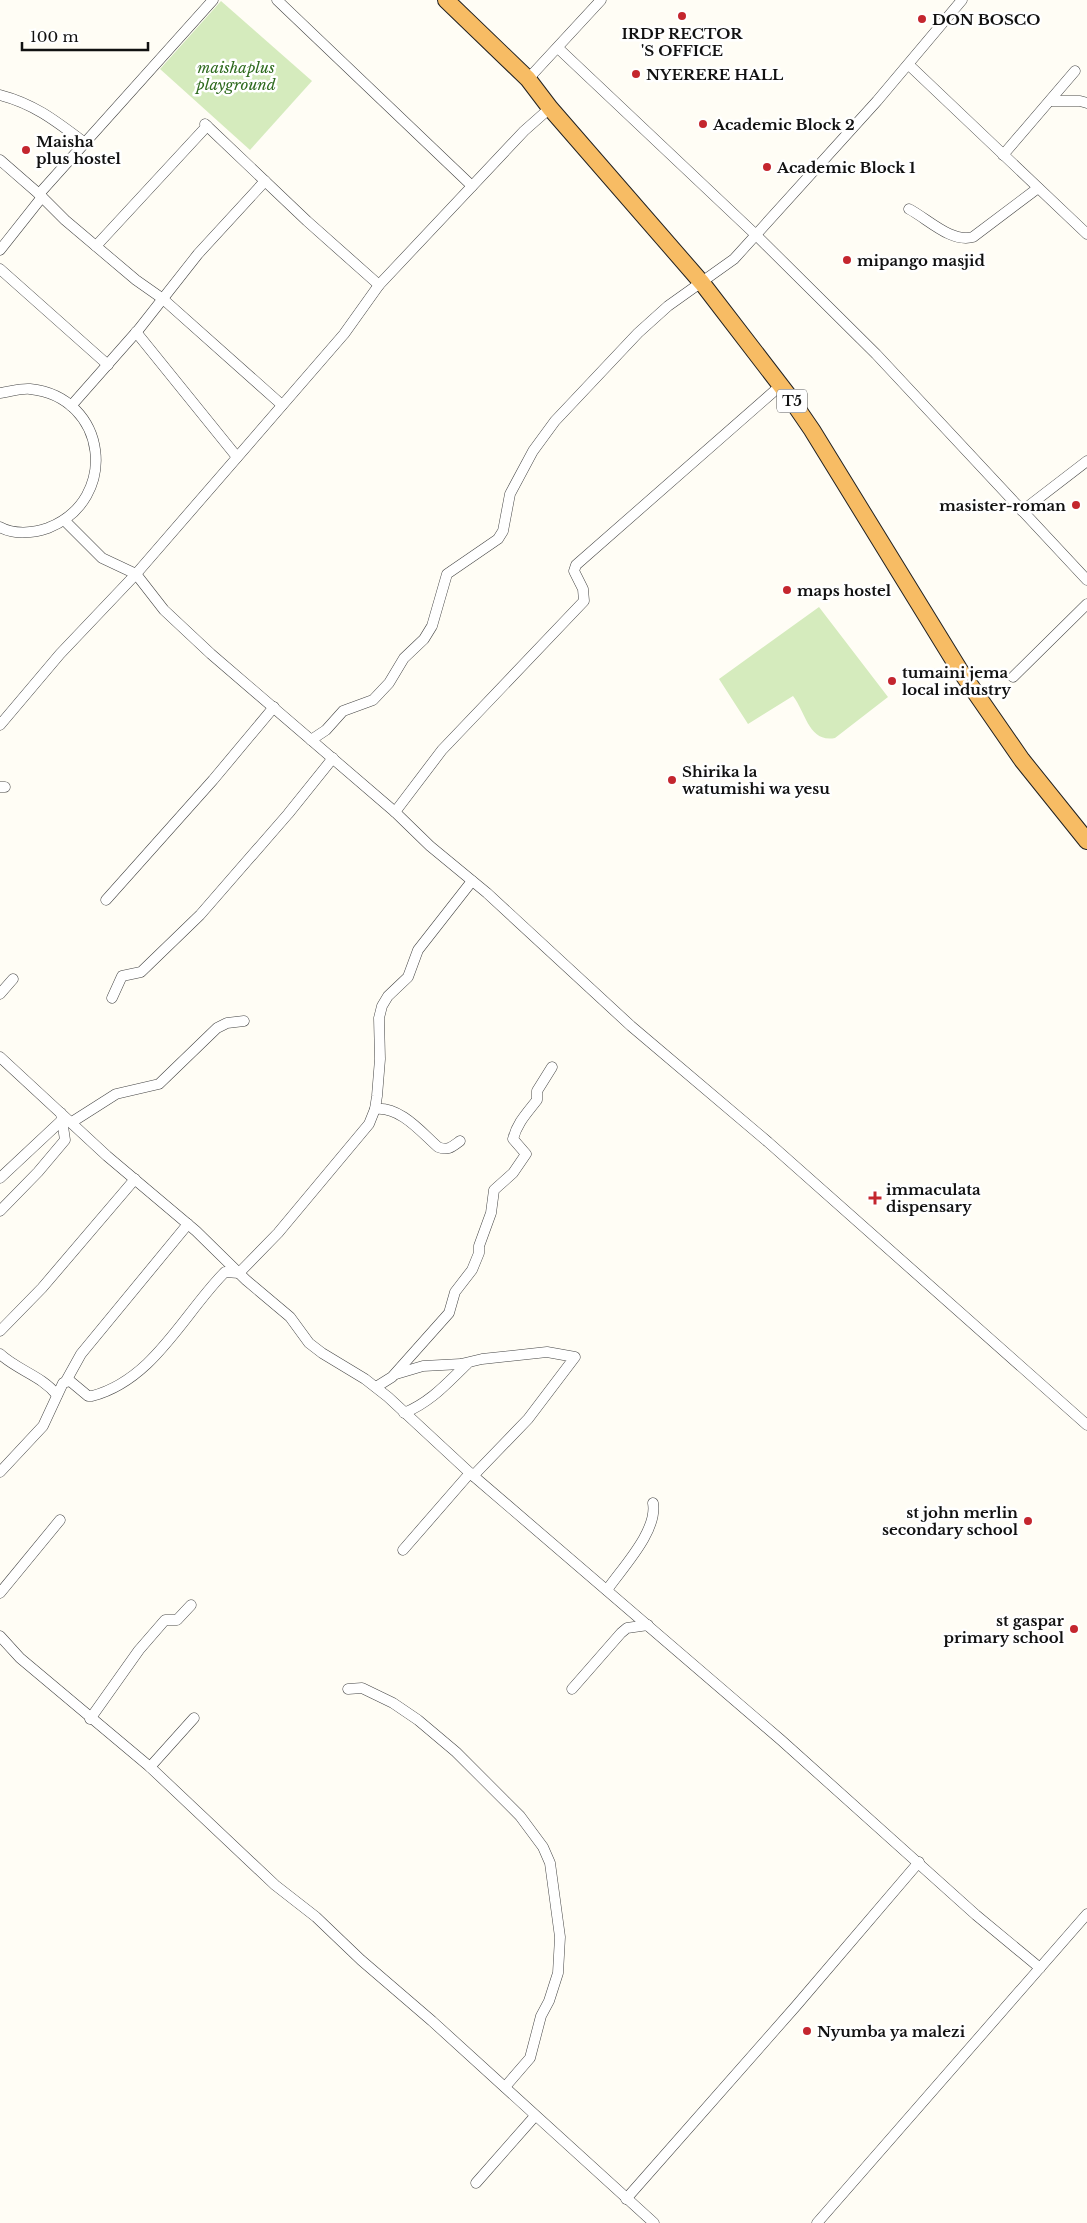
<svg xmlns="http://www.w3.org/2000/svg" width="1087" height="2223" viewBox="0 0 1087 2223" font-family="'Libre Baskerville',serif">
  <rect width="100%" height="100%" fill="#fffdf5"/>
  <g fill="#d5ebbd">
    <polygon points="221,1 312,81 250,150 160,69"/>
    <path d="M 819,607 L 888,697 L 835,738 C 809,743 806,713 793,696 L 748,724 L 719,679 Z"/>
  </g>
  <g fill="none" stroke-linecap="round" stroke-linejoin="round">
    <defs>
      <g id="minor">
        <polyline points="277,0 472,186"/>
        <polyline points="558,48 756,235 876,354 1087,580"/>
        <polyline points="909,65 1087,234"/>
        <polyline points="528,79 601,0"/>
        <path d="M 0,95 C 35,104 57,122 85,143"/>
        <polyline points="1051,101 1080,101 1087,103"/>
        <polyline points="205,124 307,221 379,285"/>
        <polyline points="1003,155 1075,71"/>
        <polyline points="0,160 39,194 65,220 136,280 163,299 282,405"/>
        <polyline points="39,194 213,0"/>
        <path d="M 909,209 C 928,219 951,243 973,237 L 1038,188"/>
        <polyline points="96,246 207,126"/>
        <polyline points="0,250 42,197"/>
        <polyline points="0,269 108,365"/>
        <polyline points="136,332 237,457"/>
        <path d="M 0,393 C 9,392 21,388 30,389 C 108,397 120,500 48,528 C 34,533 14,535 0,527"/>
        <polyline points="71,406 139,329 198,254 265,181"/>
        <polyline points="1022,511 1087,461"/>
        <polyline points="65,521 102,558 136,574 164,610 211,654 395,812 430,846 487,893 631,1026 768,1142 1087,1425"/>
        <polyline points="1013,677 1087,604"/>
        <polyline points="0,725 60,654 136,574 344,334 379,285 524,131 550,108"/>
        <polyline points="311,740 326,730 343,711 373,700 389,683 404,658 424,639 432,626 447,574 498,539 503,531 510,494 533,451 555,421 638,333 668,306 734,259 877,101 962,0"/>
        <polyline points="0,787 5,787"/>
        <polyline points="395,812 442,750 584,601 583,589 574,571 576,565 780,386"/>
        <polyline points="106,900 213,780 274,707"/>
        <polyline points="0,994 13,979"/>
        <polyline points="112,998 122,976 141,972 200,915 288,814 333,758"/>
        <polyline points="0,1057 107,1156 196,1231 246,1280 290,1317 309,1343 322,1353 365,1379 388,1397 470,1473 781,1740 976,1915 1040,1968"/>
        <path d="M 375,1109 C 400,1106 421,1132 438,1147 C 448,1151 452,1147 460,1141"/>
        <polyline points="72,1122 116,1094 159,1084 217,1028 227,1023 244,1021"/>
        <polyline points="0,1178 61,1121"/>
        <polyline points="0,1211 38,1172 65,1140 61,1113"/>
        <polyline points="0,1331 42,1288 135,1179"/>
        <path d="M 0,1354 C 17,1370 42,1376 57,1395"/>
        <polyline points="396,1374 423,1366 461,1364 482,1359 547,1352 575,1357 528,1419 473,1476"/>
        <polyline points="66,1381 81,1354 188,1224"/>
        <path d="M 376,1387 L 392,1377 L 449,1313 L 455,1292 L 472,1270 L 479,1253 L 479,1246 L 491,1213 L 494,1190 L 513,1173 L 526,1154 L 513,1139 C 517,1123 527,1113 537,1100 L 537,1091 L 552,1067"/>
        <path d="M 404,1413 C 431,1402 447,1383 467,1364"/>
        <path d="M 0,1472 L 43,1426 L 63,1383 L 70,1381 L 88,1396 L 92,1396 C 153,1380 183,1315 223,1274 L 225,1272 L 239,1273 L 278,1233 L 369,1124 L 375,1109 L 377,1096 L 380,1059 L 379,1018 L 382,1006 L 388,996 L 408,977 L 418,950 L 472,881"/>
        <polyline points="403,1550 470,1473"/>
        <path d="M 607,1590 C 622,1568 658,1531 653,1503"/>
        <polyline points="0,1593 60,1520"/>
        <polyline points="0,1636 20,1658 150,1767 275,1885 316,1917 361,1960 432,2021 654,2223"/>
        <polyline points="348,1689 362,1688 393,1703 418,1720 456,1752 520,1816 543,1847 550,1863 560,1937 558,1973 549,2001 541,2016 530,2058 505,2087"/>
        <polyline points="572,1689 621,1633 627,1628 648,1625"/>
        <polyline points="90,1719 139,1650 165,1620 177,1620 191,1605"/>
        <polyline points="150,1767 194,1718"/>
        <polyline points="476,2183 535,2116"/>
        <polyline points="626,2199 796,2006 919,1862"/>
        <polyline points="817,2223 1087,1914"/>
      </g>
      <polyline id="trunk" points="446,0 528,79 550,108 702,283 788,395 812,430 959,669 1022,760 1087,841"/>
    </defs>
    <use href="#minor" stroke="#444" stroke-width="11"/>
    <use href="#trunk" stroke="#222" stroke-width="18"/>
    <use href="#minor" stroke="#fff" stroke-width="10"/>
    <use href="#trunk" stroke="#f7bc64" stroke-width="16"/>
  </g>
  <g fill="#c4262e" stroke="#fff" stroke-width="2">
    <circle cx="682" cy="16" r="5"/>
    <circle cx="922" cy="19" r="5"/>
    <circle cx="636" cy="74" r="5"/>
    <circle cx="703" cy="124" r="5"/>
    <circle cx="26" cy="150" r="5"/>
    <circle cx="767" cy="167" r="5"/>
    <circle cx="847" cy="260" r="5"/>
    <circle cx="1076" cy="505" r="5"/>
    <circle cx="787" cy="590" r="5"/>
    <circle cx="892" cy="681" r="5"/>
    <circle cx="672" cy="780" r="5"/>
    <path d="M872.5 1190.5h5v5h5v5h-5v5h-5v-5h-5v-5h5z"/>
    <circle cx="1028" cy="1521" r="5"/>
    <circle cx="1074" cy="1629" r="5"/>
    <circle cx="807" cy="2031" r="5"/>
  </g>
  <g text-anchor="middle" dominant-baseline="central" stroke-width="5" stroke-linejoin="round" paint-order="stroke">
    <rect fill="#fff" stroke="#585858" stroke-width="1" x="777" y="389.5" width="30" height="23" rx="4"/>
    <g font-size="14" font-weight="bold" fill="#111">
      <text x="792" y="401">T5</text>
    </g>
    <g font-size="15" font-weight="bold" fill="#111" stroke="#fff" text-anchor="start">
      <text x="932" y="19">DON BOSCO</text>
      <text x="682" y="33" text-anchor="middle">IRDP RECTOR<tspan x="682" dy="17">'S OFFICE</tspan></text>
      <text x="646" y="74">NYERERE HALL</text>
      <text x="713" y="124">Academic Block 2</text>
      <text x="36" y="141">Maisha<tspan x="36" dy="17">plus hostel</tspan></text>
      <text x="777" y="167">Academic Block 1</text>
      <text x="857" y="260">mipango masjid</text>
      <text x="1066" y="505" text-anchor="end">masister-roman</text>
      <text x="797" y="590">maps hostel</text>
      <text x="902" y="672">tumaini jema<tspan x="902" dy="17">local industry</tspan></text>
      <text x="682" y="771">Shirika la<tspan x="682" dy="17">watumishi wa yesu</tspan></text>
      <text x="886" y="1189">immaculata<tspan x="886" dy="17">dispensary</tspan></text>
      <text x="1018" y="1512" text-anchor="end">st john merlin<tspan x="1018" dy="17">secondary school</tspan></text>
      <text x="1064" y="1620" text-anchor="end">st gaspar<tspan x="1064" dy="17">primary school</tspan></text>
      <text x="817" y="2031">Nyumba ya malezi</text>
    </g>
    <g font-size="15" font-style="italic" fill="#2f6b1f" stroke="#fff">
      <text x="236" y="67">maishaplus<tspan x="236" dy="17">playground</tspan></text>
    </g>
  </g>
  <path d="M22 42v8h126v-8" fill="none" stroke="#111111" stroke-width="2.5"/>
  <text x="30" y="42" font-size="15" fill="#111111" stroke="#ffffff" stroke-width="4" paint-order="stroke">100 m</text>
</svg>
